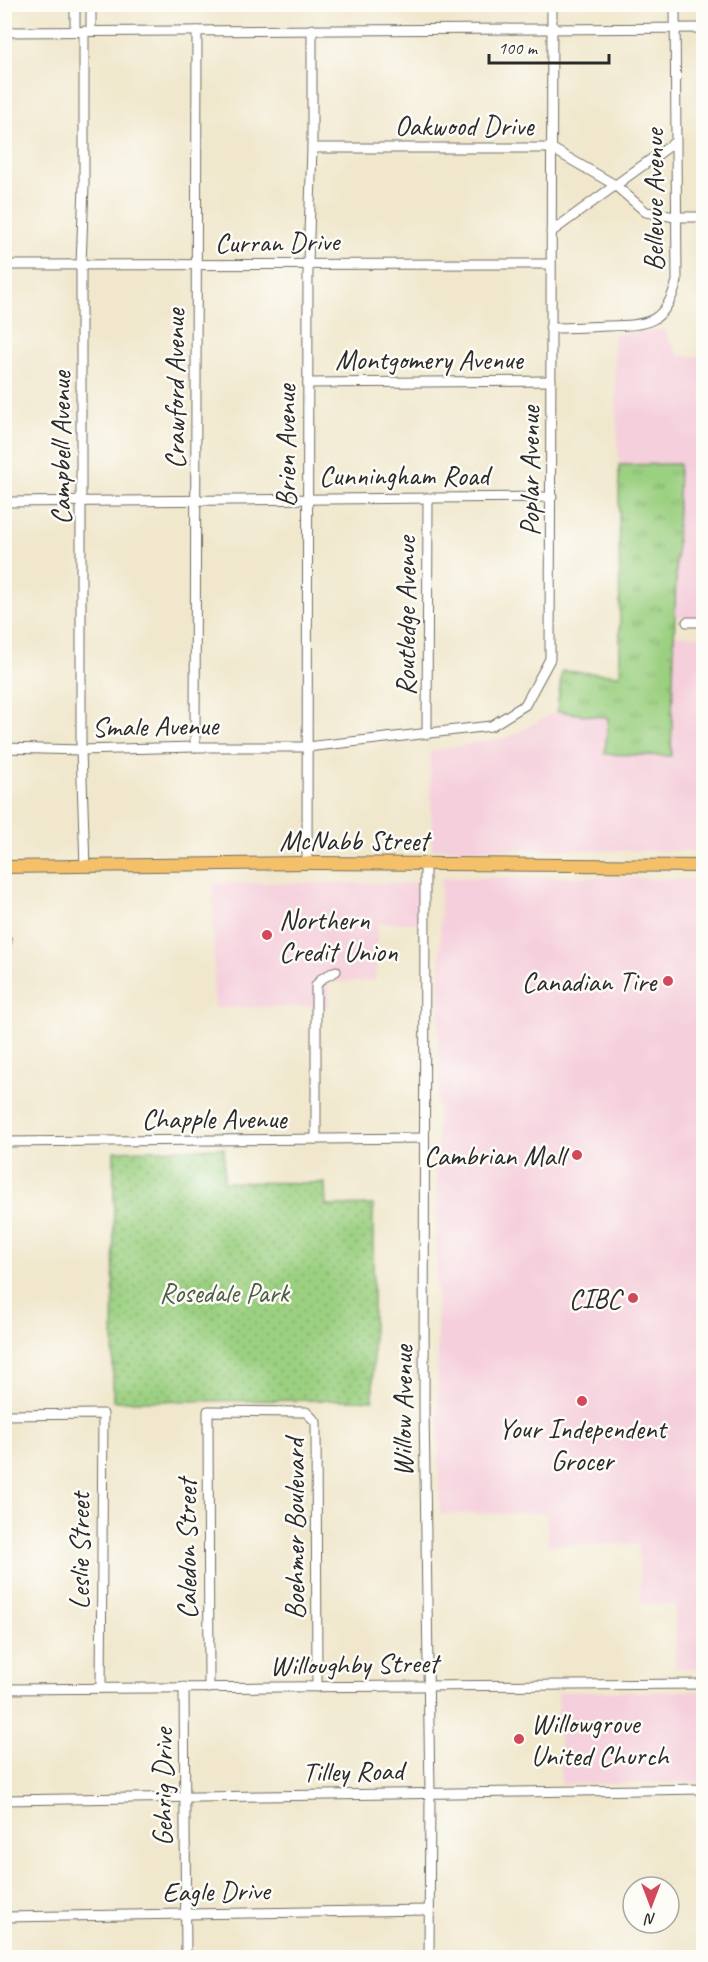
<svg xmlns="http://www.w3.org/2000/svg" width="708" height="1962" viewBox="0 0 708 1962" font-family="Caveat,sans-serif">
  <defs>
    <pattern id="grass-tufts" width="24" height="20" patternUnits="userSpaceOnUse" patternTransform="scale(1.5)"><rect width="24" height="20" fill="#9bd081"/><path d="M3 7l-1-3M5 7V3M7 7l1-3M15 17l-1-3M17 17v-4M19 17l1-3" fill="none" stroke="#7fa96a"/></pattern>
    <pattern id="park-dots" width="8" height="8" patternUnits="userSpaceOnUse" patternTransform="scale(1.5)"><rect width="8" height="8" fill="#9bd081"/><path d="M2 2h.1M6 6h.1" fill="none" stroke="#7fa96a" stroke-width="1.8" stroke-linecap="round"/></pattern>
  </defs>
  <rect width="100%" height="100%" fill="#fdfcf7"/>
  <filter id="ink" filterUnits="userSpaceOnUse"><feTurbulence type="fractalNoise" baseFrequency=".0167" numOctaves="2"/><feDisplacementMap in="SourceGraphic" scale="12" xChannelSelector="R" yChannelSelector="G"/><feConvolveMatrix kernelMatrix="1 2 1 2 8 2 1 2 1" color-interpolation-filters="sRGB"/></filter>
  <filter id="wash" filterUnits="userSpaceOnUse"><feTurbulence type="fractalNoise" baseFrequency=".008" numOctaves="4" result="noise"/><feDisplacementMap in="SourceGraphic" scale="24" xChannelSelector="R" yChannelSelector="G"/><feGaussianBlur stdDeviation="1.35" result="paint"/><feColorMatrix in="noise" values="0 0 0 0 0 0 0 0 0 0 0 0 0 0 0 0 0 1.4 0 .05"/><feComposite in="paint" operator="in"/></filter>
  <g filter="url(#wash)">
    <rect width="100%" height="100%" fill="#f0e7cc"/>
    <g fill="#f5cfdc">
      <polygon points="664,330 678,355 703,357 703,616 675,617 679,464 619,465 613,334"/>
      <polygon points="674,635 703,636 703,851 432,849 430,751 509,737 557,711 608,718 605,754 671,756"/>
      <polygon points="584,877 703,880 703,1668 675,1668 676,1604 641,1604 638,1544 548,1545 546,1513 440,1514 436,1259 441,878"/>
      <polygon points="213,883 419,883 417,923 378,923 375,981 329,982 329,1006 214,1008"/>
      <polygon points="703,1691 703,1782 561,1784 558,1692"/>
    </g>
    <polygon fill="url(#grass-tufts)" stroke="#637e56" stroke-width="1.5" points="679,464 671,756 605,754 608,718 557,711 562,671 620,675 619,465"/>
    <polygon fill="url(#park-dots)" stroke="#637e56" stroke-width="1.5" points="224,1148 224,1182 325,1183 326,1206 373,1205 373,1400 113,1401 114,1151"/>
  </g>
  <g filter="url(#ink)">
    <g fill="none" stroke-linecap="round" stroke-linejoin="round">
      <defs>
        <g id="minor">
          <polyline points="75,4 75,31"/>
          <polyline points="91,4 91,31"/>
          <polyline points="84,31 84,185 81,265 81,750 85,866"/>
          <polyline points="4,32 704,28"/>
          <polyline points="312,148 551,148 615,185 646,212 675,217 704,217"/>
          <polyline points="551,232 675,142"/>
          <polyline points="4,265 550,264"/>
          <path d="M 550,328 C 569,328 588,327 607,326 C 647,325 665,325 677,281 L 675,4"/>
          <polyline points="308,383 551,381"/>
          <polyline points="4,502 552,497"/>
          <polyline points="687,622 704,622"/>
          <polyline points="427,734 428,498"/>
          <polyline points="195,747 197,31"/>
          <polyline points="4,748 81,750 195,747 307,747 491,726 525,705 550,659 552,4"/>
          <polyline points="307,863 308,263 312,148 312,29"/>
          <polyline points="425,863 424,1410 430,1792 429,1958"/>
          <polyline points="4,951 7,940"/>
          <polyline points="316,1139 316,986 321,979 336,971"/>
          <polyline points="4,1142 424,1138"/>
          <polyline points="4,1415 103,1414 101,1688"/>
          <polyline points="184,1687 186,1958"/>
          <polyline points="209,1688 208,1411 306,1412 316,1422 317,1687"/>
          <polyline points="4,1689 704,1684"/>
          <polyline points="4,1800 704,1789"/>
          <polyline points="4,1917 429,1910"/>
        </g>
        <polyline id="major" points="4,867 307,863 704,866"/>
      </defs>
      <use href="#minor" stroke="#706d63" stroke-width="11"/>
      <use href="#major" stroke="#706d63" stroke-width="14"/>
      <use href="#minor" stroke="#fff" stroke-width="9"/>
      <use href="#major" stroke="#f4c16a" stroke-width="12"/>
    </g>
  </g>
  <g fill="#d1495b" stroke="#fdfcf7" stroke-width="2">
    <circle cx="267" cy="935" r="6"/>
    <circle cx="668" cy="981" r="6"/>
    <circle cx="577" cy="1155" r="6"/>
    <circle cx="633" cy="1298" r="6"/>
    <circle cx="582" cy="1401" r="6"/>
    <circle cx="519" cy="1739" r="6"/>
  </g>
  <g text-anchor="middle" dominant-baseline="central" stroke-width="5" stroke-linejoin="round" paint-order="stroke">
    <g font-size="28" fill="#2b2b2b" stroke="#fdfcf7">
      <text x="464" y="125">Oakwood Drive</text>
      <text transform="translate(653 200) rotate(-90)">Bellevue Avenue</text>
      <text transform="translate(277 242) rotate(-1)">Curran Drive</text>
      <text x="429" y="359">Montgomery Avenue</text>
      <text transform="translate(174 389) rotate(-90)">Crawford Avenue</text>
      <text transform="translate(285 446) rotate(-90)">Brien Avenue</text>
      <text transform="translate(60 448) rotate(-90)">Campbell Avenue</text>
      <text transform="translate(529 471) rotate(-90)">Poplar Avenue</text>
      <text x="404" y="475">Cunningham Road</text>
      <text transform="translate(405 616) rotate(-90)">Routledge Avenue</text>
      <text transform="translate(155 726) rotate(-1)">Smale Avenue</text>
      <text x="354" y="840">McNabb Street</text>
      <text x="214" y="1118">Chapple Avenue</text>
      <text transform="translate(402 1411) rotate(-90)">Willow Avenue</text>
      <text transform="translate(294 1529) rotate(-90)">Boehmer Boulevard</text>
      <text transform="translate(186 1549) rotate(-90)">Caledon Street</text>
      <text transform="translate(79 1551) rotate(-90)">Leslie Street</text>
      <text transform="translate(354 1664) rotate(-1)">Willoughby Street</text>
      <text transform="translate(353 1771) rotate(-1)">Tilley Road</text>
      <text transform="translate(162 1787) rotate(-90)">Gehrig Drive</text>
      <text transform="translate(216 1891) rotate(-1)">Eagle Drive</text>
    </g>
    <g font-size="28" fill="#2b2b2b" stroke="#fdfcf7" text-anchor="end">
      <text x="279" y="919" text-anchor="start">Northern<tspan x="279" dy="32">Credit Union</tspan></text>
      <text x="656" y="981">Canadian Tire</text>
      <text x="565" y="1155">Cambrian Mall</text>
      <text x="621" y="1298">CIBC</text>
      <text x="582" y="1428" text-anchor="middle">Your Independent<tspan x="582" dy="32">Grocer</tspan></text>
      <text x="531" y="1723" text-anchor="start">Willowgrove<tspan x="531" dy="32">United Church</tspan></text>
    </g>
    <g font-size="28" fill="#4d5d45" stroke="#fdfcf7">
      <text x="224" y="1292">Rosedale Park</text>
    </g>
  </g>
  <rect width="708" height="1962" fill="none" stroke="#fdfcf7" stroke-width="24"/>
  <g transform="translate(651 1905) rotate(180)"><circle r="28" fill="#fdfcf7" stroke="#a9a8a5" stroke-width="1.5"/>
  <path d="M0-4.5L10 22L0 15L-10 22Z" fill="#d1495b"/>
  <text y="-9" font-size="16" font-weight="bold" text-anchor="middle" fill="#2b2b2b">N</text>
  </g>
  <path d="M489 54v9h120v-9" fill="none" stroke="#2b2b2b" stroke-width="3"/>
  <text x="498" y="54" font-size="18" fill="#2b2b2b" stroke="#fdfcf7" stroke-width="4.5" paint-order="stroke">100 m</text>
</svg>
